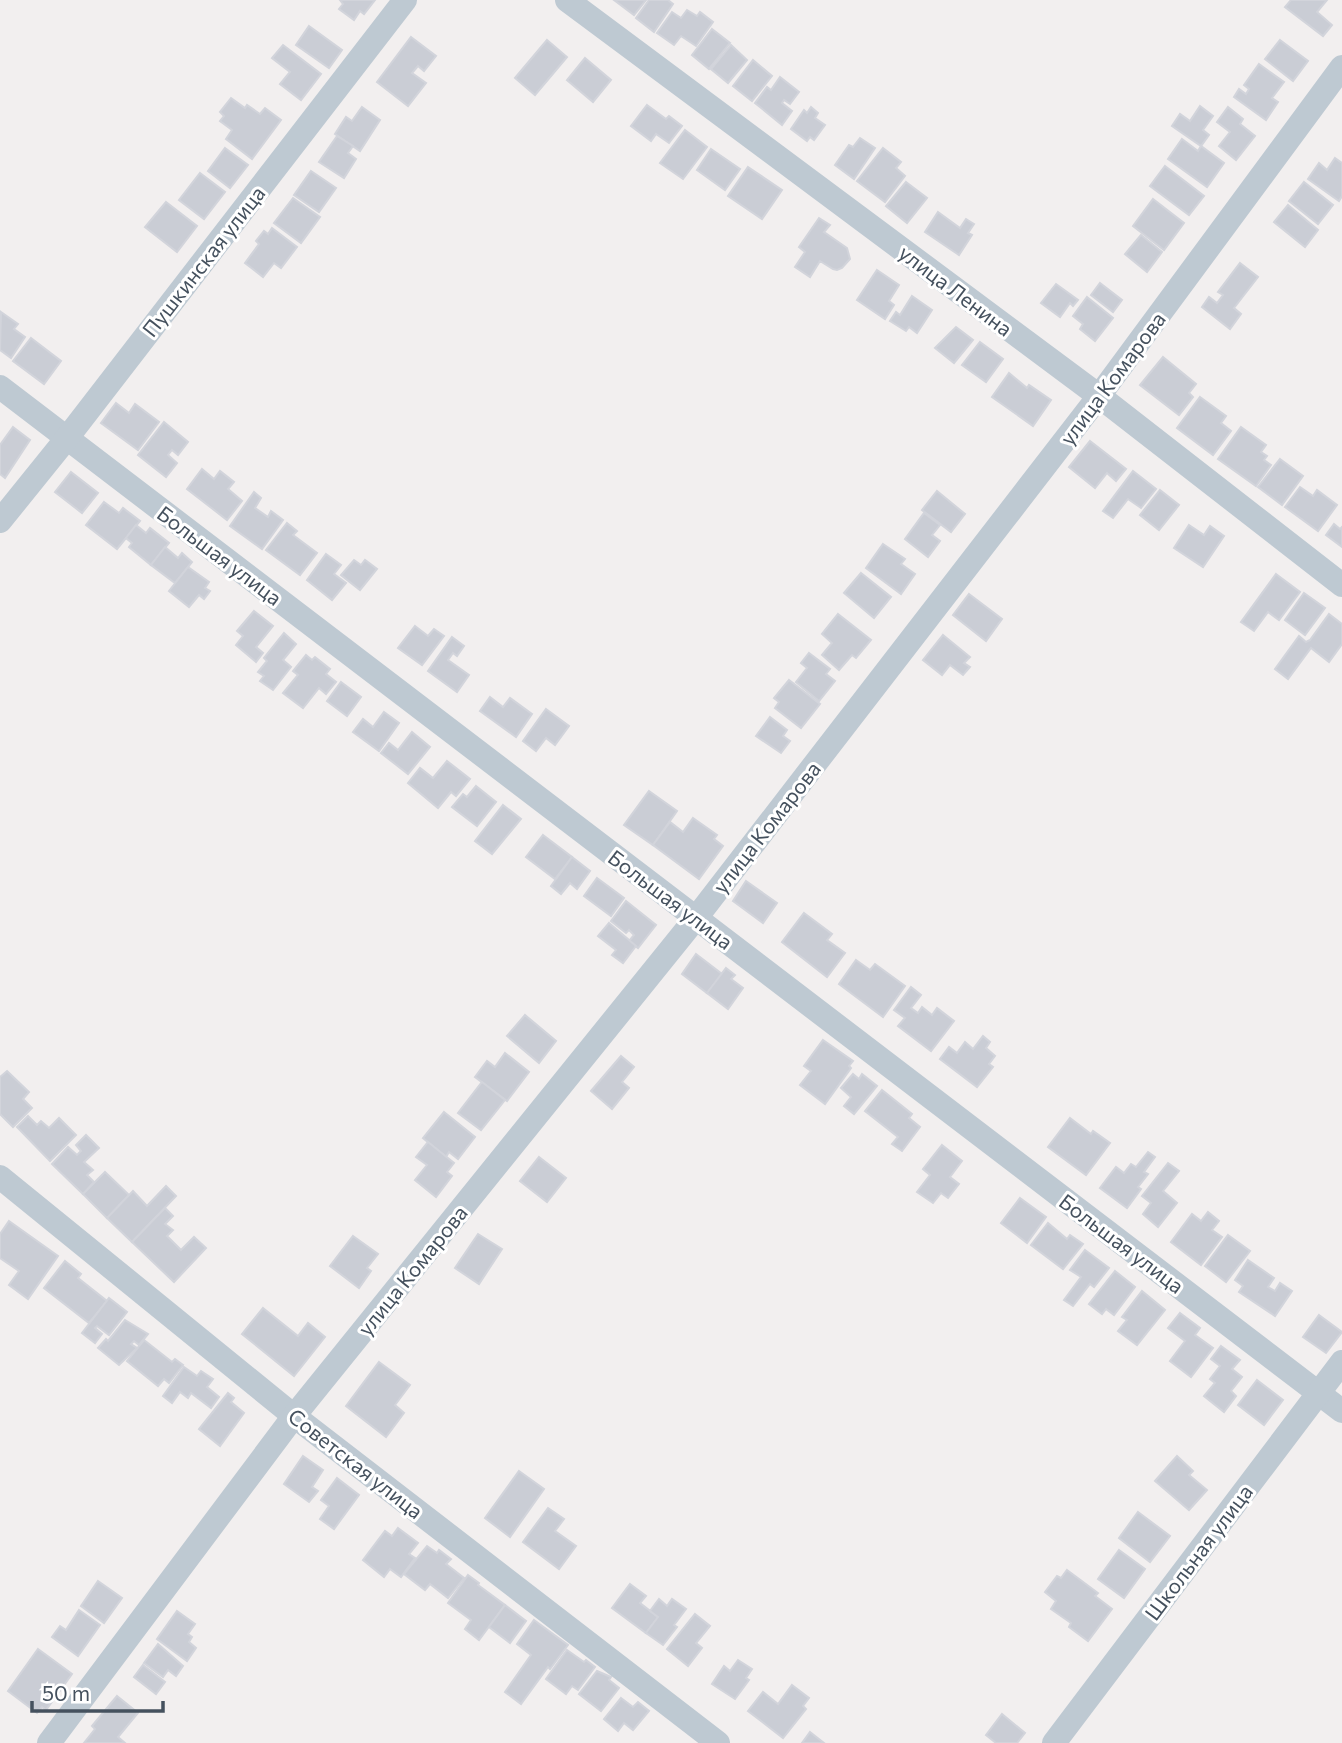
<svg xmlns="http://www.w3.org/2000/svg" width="1342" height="1743" viewBox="0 0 1342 1743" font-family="Commissioner,sans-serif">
  <rect width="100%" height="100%" fill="#f2efef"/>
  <g fill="#cacdd5" stroke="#d2d4db" stroke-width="2">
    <polygon points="340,0 375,0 364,14 360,11 354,20 339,9 343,4"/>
    <polygon points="614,0 646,0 634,15"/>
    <polygon points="649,0 668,0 673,4 654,32 636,18"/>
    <polygon points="1291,0 1327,0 1317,12 1332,25 1323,36 1285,7"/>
    <polygon points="687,10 697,16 700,12 713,22 696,46 681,36 674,45 657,33 672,12 681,18"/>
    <polygon points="309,26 342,50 329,68 296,45"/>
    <polygon points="712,29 730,43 709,69 692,55"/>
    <polygon points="411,37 436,56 424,71 418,66 412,73 426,83 408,106 377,82"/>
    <polygon points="547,40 567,57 535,95 515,78"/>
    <polygon points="1280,40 1308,61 1293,81 1265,59"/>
    <polygon points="283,45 321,74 301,100 280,84 290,72 272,58"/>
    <polygon points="731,45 747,60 728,83 711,69"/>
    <polygon points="585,58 611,80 593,102 567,80"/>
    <polygon points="753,60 772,76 752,101 733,86"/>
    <polygon points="1259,64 1284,82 1272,98 1278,102 1266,120 1234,97 1239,89 1246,94 1249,89 1244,85"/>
    <polygon points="780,77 799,92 790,104 784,100 782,103 792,111 782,125 755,103 767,87 771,90"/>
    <polygon points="231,98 245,108 247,105 260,114 265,108 281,120 252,159 226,139 232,130 220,121 224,116 220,112"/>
    <polygon points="647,105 666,119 669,116 682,126 669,143 656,134 651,141 631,126"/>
    <polygon points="1200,106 1213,116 1203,130 1209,135 1201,146 1172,126 1180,114 1190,121"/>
    <polygon points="362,107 380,120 360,151 335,134 346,117 352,121"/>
    <polygon points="811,107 818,113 815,118 825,125 814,140 810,137 807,141 791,129 804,110 807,113"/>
    <polygon points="1228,107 1243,119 1240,124 1255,136 1236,160 1219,146 1230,132 1217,122"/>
    <polygon points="685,130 707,147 683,179 660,163"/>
    <polygon points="337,136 353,146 348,153 356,159 344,178 319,162"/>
    <polygon points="860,138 875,148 854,179 835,165 849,145 853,147"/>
    <polygon points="1182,139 1198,151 1201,146 1224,163 1207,187 1168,159"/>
    <polygon points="225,148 248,165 230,188 208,171"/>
    <polygon points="883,148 901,162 896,168 905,176 885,202 857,181"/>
    <polygon points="711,149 740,169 725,190 697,170"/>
    <polygon points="1335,158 1342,163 1342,196 1339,201 1308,179 1319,163 1327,170"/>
    <polygon points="1165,166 1204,196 1189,215 1150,186"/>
    <polygon points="748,167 782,190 762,219 728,196"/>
    <polygon points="311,171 336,188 319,212 294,195"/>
    <polygon points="200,173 225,192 204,219 179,200"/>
    <polygon points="906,182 927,198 907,223 886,206"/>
    <polygon points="1304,182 1333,205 1318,224 1289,201"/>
    <polygon points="293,198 320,217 301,243 274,223"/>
    <polygon points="1153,199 1184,223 1164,250 1133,226"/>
    <polygon points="166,202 197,226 177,252 145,227"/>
    <polygon points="1288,205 1318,230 1305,247 1274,222"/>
    <polygon points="938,212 960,228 966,219 974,224 968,233 972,235 959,255 925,232"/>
    <polygon points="819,218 830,225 824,232 847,248 850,259 842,268 837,270 833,269 820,261 810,277 795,267 805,252 799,247"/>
    <polygon points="272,228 297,247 281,268 274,263 263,277 245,263 259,244 256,241 264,231 268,234"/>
    <polygon points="1141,235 1162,252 1147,272 1125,254"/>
    <polygon points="1240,263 1258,277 1234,308 1241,314 1230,329 1202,307 1209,297 1217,303 1223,295 1218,292"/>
    <polygon points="877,270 899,285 889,301 894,305 885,319 857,300"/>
    <polygon points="1100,283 1122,300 1113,312 1091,295"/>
    <polygon points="1056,284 1078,300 1073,306 1070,303 1060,317 1041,303"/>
    <polygon points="912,296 932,310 917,333 909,327 906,331 890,321 896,312 900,315"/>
    <polygon points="1087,297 1113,318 1095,341 1080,329 1083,324 1073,316"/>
    <polygon points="1,312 18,324 14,329 25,337 11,358 0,350"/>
    <polygon points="956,327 973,340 954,363 935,348"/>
    <polygon points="31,338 61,361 44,384 13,361"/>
    <polygon points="980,342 1003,359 986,382 962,365"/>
    <polygon points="1163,357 1196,384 1189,393 1193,397 1179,415 1140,385"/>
    <polygon points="1009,373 1027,388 1029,385 1051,400 1033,426 992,397"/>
    <polygon points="1200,397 1226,416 1221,423 1231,431 1213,455 1177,428"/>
    <polygon points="116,403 129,413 135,404 159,422 138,450 101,423"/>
    <polygon points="164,422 188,442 178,455 172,450 168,455 177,463 166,477 138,455"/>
    <polygon points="13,427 30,440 5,478 0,474 0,445"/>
    <polygon points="1241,427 1266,445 1261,452 1267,456 1264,460 1271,465 1256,486 1218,459"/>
    <polygon points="1090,441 1126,469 1116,481 1107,473 1095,488 1069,467"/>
    <polygon points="1280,459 1303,476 1282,505 1258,487"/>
    <polygon points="202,469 214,479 220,471 234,482 228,489 242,501 227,520 187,489"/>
    <polygon points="1133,471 1156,489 1141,508 1128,499 1113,518 1103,511"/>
    <polygon points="71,472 98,493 82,513 55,492"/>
    <polygon points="1300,487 1313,496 1317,490 1337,505 1318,531 1285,507"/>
    <polygon points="1160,490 1179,505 1159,530 1140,515"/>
    <polygon points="937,491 965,514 951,532 922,510"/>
    <polygon points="254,492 261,498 255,508 268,517 271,511 283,520 262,549 230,526"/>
    <polygon points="104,502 119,513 123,508 140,521 117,549 86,525"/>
    <polygon points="924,513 940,525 932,535 940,541 928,557 905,539"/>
    <polygon points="287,523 297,531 293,535 317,553 300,575 266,550"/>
    <polygon points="1334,524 1340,529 1342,527 1342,547 1326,535"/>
    <polygon points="136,525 146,533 150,528 169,543 151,565 129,547 132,543 126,538"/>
    <polygon points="1189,525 1204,535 1210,526 1224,536 1203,567 1174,548"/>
    <polygon points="883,544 905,559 901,564 915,574 901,594 866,568"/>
    <polygon points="165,547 178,558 182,553 192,562 175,583 151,565"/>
    <polygon points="326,554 341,565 334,574 346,583 332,600 307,580"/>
    <polygon points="354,560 361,565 365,560 377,569 360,590 341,575"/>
    <polygon points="188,567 209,582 205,588 210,591 204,599 199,595 189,607 169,591"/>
    <polygon points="861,573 891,597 874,618 844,593"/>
    <polygon points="1276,574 1300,592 1279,620 1268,612 1254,631 1241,622"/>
    <polygon points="1304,593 1325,608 1305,635 1285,620"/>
    <polygon points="969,594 1002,619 986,641 953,615"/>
    <polygon points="254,611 273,626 256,647 263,653 256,662 236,645 243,636 237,631"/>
    <polygon points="838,614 871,640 856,658 852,655 839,670 822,655 832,643 822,634"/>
    <polygon points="1329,614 1342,624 1342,644 1329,662 1311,648 1288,679 1275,669 1299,636 1306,642 1310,640"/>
    <polygon points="415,626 428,636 434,629 444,636 422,665 398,648"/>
    <polygon points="284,633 296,644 283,660 291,667 273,690 260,681 264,676 258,672 267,661 264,658"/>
    <polygon points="943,635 970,657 964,663 970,667 963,675 950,665 942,675 923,660"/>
    <polygon points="452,637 464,646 457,656 453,653 448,660 469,675 457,692 428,671"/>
    <polygon points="809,653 830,669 826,674 835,681 819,701 796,682 807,668 801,663"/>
    <polygon points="306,655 312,660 315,657 330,669 326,674 336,682 326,694 319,688 303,708 283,693 298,675 293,671"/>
    <polygon points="789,680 820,704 801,728 775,708 779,702 774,698"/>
    <polygon points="341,682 361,697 347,716 327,701"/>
    <polygon points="490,697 503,707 510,698 532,714 516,737 480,711"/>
    <polygon points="546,709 569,726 555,745 546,738 536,751 523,741"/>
    <polygon points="384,712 399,723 379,751 353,732 363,719 373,727"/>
    <polygon points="770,717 787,730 783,736 790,741 781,753 756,736"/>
    <polygon points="412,732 430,747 408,774 381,753 389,743 398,750"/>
    <polygon points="447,761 470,779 456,796 451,792 438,808 408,783 420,768 433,778"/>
    <polygon points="476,786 496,802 477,826 452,807 463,794 467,797"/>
    <polygon points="649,791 677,811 653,845 624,825"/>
    <polygon points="503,805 521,819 492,854 475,841"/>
    <polygon points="693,818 717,835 714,839 723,846 699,879 653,845 670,822 683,832"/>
    <polygon points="543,835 572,857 555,879 526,857"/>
    <polygon points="572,857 590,871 577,889 570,883 561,894 551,886"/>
    <polygon points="597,878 624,898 611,916 584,896"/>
    <polygon points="746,881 777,903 763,923 733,901"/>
    <polygon points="626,901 656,925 638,948 629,941 634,935 629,930 626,933 611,921"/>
    <polygon points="804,913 832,934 827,940 845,953 827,977 782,942"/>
    <polygon points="609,923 636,946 623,963 612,955 616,950 598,936"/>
    <polygon points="696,954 722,974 707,993 682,974"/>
    <polygon points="856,960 870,970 875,964 905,986 883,1017 839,984"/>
    <polygon points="726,968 735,975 731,979 743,988 728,1009 707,993"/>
    <polygon points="911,987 921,995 911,1008 918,1013 922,1007 932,1015 937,1008 954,1021 931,1051 898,1026 905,1018 894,1010"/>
    <polygon points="525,1015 556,1041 539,1063 507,1036"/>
    <polygon points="983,1036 990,1042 986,1048 995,1056 989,1064 993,1067 977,1087 940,1059 949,1047 957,1053 965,1042 973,1049"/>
    <polygon points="823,1040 853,1061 849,1066 851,1068 825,1104 800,1085 811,1071 804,1066"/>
    <polygon points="505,1053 529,1072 507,1101 475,1077 487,1061 495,1067"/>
    <polygon points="621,1056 634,1067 622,1082 629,1088 612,1109 591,1091"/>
    <polygon points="7,1071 29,1092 23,1099 32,1108 13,1127 0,1114 0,1077"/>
    <polygon points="853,1074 859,1079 862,1074 877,1086 854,1114 844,1106 851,1097 841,1088"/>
    <polygon points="482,1082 505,1100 481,1130 458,1113"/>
    <polygon points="882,1090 912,1114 909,1118 920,1127 902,1151 892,1144 898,1137 865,1111"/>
    <polygon points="444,1112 475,1137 458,1159 449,1152 446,1157 423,1138"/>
    <polygon points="28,1116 37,1125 41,1121 49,1128 59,1118 76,1135 50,1161 17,1127"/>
    <polygon points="1070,1118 1091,1134 1093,1131 1110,1143 1086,1175 1048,1147"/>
    <polygon points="86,1135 99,1148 84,1162 93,1170 87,1175 94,1182 83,1194 52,1164 68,1147 77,1155 81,1151 76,1145"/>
    <polygon points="428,1142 454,1163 447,1172 452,1176 436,1197 415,1180 427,1165 416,1157"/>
    <polygon points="942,1145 962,1161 950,1177 959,1184 948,1198 941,1193 933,1203 917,1192 930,1175 923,1169"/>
    <polygon points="1148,1152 1155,1157 1144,1172 1148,1174 1138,1187 1141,1189 1127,1208 1100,1188 1116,1167 1124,1173 1131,1164 1136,1167"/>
    <polygon points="539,1157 566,1178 547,1202 520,1181"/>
    <polygon points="1168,1163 1179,1171 1163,1191 1177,1203 1158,1227 1143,1214 1151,1203 1142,1196"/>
    <polygon points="105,1172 129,1195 107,1218 83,1194"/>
    <polygon points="166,1186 176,1196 132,1242 107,1218 133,1191 147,1206"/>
    <polygon points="1020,1198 1046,1217 1027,1243 1001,1223"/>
    <polygon points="165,1208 173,1216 165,1224 173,1230 167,1236 181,1250 194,1237 206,1248 174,1282 132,1242"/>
    <polygon points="1208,1212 1219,1221 1212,1230 1222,1237 1201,1265 1171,1242 1192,1214 1201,1221"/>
    <polygon points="9,1221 58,1256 28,1299 9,1285 19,1271 0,1258 0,1234"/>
    <polygon points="1048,1223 1067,1239 1070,1235 1083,1244 1063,1269 1031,1245"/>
    <polygon points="478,1234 502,1249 479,1284 455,1268"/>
    <polygon points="1228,1235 1250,1251 1226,1282 1205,1266"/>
    <polygon points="353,1236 378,1254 367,1268 371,1271 359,1288 330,1266"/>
    <polygon points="1085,1250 1109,1268 1094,1287 1090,1284 1073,1306 1064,1300 1081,1277 1070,1270"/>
    <polygon points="1248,1260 1274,1278 1268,1287 1275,1291 1280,1283 1292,1291 1275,1316 1239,1292 1243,1286 1235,1280"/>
    <polygon points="65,1261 81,1274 78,1278 107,1301 89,1323 44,1288"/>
    <polygon points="1115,1271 1135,1287 1114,1315 1106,1309 1102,1314 1089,1304"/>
    <polygon points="1142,1291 1165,1310 1137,1345 1118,1331 1127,1320 1122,1317"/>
    <polygon points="109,1298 127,1312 109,1335 97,1326 95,1328 102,1334 95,1343 82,1333"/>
    <polygon points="263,1308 298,1336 308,1323 325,1337 294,1376 242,1334"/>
    <polygon points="1180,1313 1200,1328 1195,1335 1213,1348 1191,1377 1170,1361 1185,1341 1168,1328"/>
    <polygon points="1319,1315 1342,1332 1326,1353 1303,1337"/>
    <polygon points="125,1320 148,1334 139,1345 134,1341 131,1344 137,1348 119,1365 98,1348 106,1339 108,1341"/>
    <polygon points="144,1340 172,1362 175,1359 183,1365 169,1383 164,1379 158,1386 127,1361"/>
    <polygon points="1221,1346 1240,1360 1232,1369 1242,1377 1231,1391 1236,1396 1224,1412 1204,1396 1215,1383 1210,1379 1220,1366 1211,1359"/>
    <polygon points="379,1362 410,1385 395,1405 404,1413 386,1437 346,1406"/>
    <polygon points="184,1367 197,1376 201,1371 213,1379 207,1387 219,1397 211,1408 191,1393 188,1398 180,1392 172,1403 163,1396"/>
    <polygon points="1257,1380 1283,1400 1264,1425 1238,1405"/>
    <polygon points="228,1393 234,1398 231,1402 244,1413 220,1446 199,1429"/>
    <polygon points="303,1456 323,1470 312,1487 318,1491 309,1502 284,1484"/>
    <polygon points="1177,1456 1193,1471 1189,1475 1207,1490 1189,1510 1155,1481"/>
    <polygon points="519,1471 544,1489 510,1537 485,1518"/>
    <polygon points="337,1478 359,1495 334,1529 320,1519 329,1506 321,1500"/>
    <polygon points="548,1508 564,1519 555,1531 576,1546 559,1569 523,1542"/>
    <polygon points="1138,1512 1170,1536 1150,1562 1119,1538"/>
    <polygon points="398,1528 418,1543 409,1554 415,1558 401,1577 390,1569 384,1577 363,1560 385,1531 392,1536"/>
    <polygon points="427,1546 437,1553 439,1550 451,1559 446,1564 464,1578 448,1598 430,1584 425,1590 404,1574"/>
    <polygon points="1119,1550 1145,1569 1124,1598 1098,1579"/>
    <polygon points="1067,1570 1098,1593 1095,1596 1112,1609 1088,1641 1069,1627 1071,1623 1051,1609 1056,1601 1045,1592 1057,1576 1061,1578"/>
    <polygon points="468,1575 479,1583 478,1585 505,1605 479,1640 465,1629 471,1620 448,1603"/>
    <polygon points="98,1581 122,1598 104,1623 81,1606"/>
    <polygon points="630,1584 646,1596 640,1603 658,1617 646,1633 612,1608"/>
    <polygon points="659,1599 667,1606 672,1599 686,1609 674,1625 677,1627 663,1645 646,1633 658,1617 650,1611"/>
    <polygon points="505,1605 526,1621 510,1643 489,1627"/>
    <polygon points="79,1610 100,1625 78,1656 52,1637 60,1626 66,1630"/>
    <polygon points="177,1611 195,1624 188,1634 192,1637 189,1642 196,1648 187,1661 157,1639"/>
    <polygon points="695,1614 710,1626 696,1643 702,1648 688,1666 667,1649"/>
    <polygon points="534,1620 568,1645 550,1669 548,1667 521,1704 505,1692 531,1655 517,1644"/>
    <polygon points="158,1644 183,1666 176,1676 168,1670 163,1677 144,1663"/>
    <polygon points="38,1649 72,1674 46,1710 42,1707 37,1713 8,1691"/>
    <polygon points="567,1650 584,1662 586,1660 595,1667 578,1690 572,1686 566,1694 546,1679"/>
    <polygon points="738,1660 752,1669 746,1678 749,1680 735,1699 712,1684 724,1666 730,1671"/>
    <polygon points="143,1665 165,1682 156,1694 134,1677"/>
    <polygon points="597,1671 611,1677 609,1680 619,1688 601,1711 579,1694"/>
    <polygon points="792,1685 809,1698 803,1706 806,1709 783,1738 748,1711 763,1692 778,1704"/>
    <polygon points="117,1696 138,1713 118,1737 125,1743 84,1743 95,1729 92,1726"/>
    <polygon points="621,1698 633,1707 638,1702 649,1711 633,1730 624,1723 618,1731 604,1719"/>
    <polygon points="1002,1714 1025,1733 1017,1743 996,1743 986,1735"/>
    <polygon points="810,1732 824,1743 802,1743"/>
  </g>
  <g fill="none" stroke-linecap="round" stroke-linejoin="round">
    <g stroke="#bec9d2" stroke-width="24">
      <polyline points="567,0 1099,396 1342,585"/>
      <polyline points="0,387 1342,1411"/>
      <polyline points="0,521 67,438 405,0"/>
      <polyline points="0,1177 294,1416 718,1743"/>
      <polyline points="49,1743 294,1416 696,918 1099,396 1342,67"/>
      <polyline points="1054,1743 1342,1362"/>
    </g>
  </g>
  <g text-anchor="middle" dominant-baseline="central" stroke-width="6" stroke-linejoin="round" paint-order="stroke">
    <g font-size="21" fill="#45515e" stroke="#fff">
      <text transform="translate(203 261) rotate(-52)">Пушкинская улица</text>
      <text transform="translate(956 290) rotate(37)">улица Ленина</text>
      <text transform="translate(1112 378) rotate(-53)">улица Комарова</text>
      <text transform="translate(220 555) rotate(37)">Большая улица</text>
      <text transform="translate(766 827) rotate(-52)">улица Комарова</text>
      <text transform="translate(671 899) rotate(37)">Большая улица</text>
      <text transform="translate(1122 1243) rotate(37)">Большая улица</text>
      <text transform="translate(412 1270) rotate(-51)">улица Комарова</text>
      <text transform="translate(356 1463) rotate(38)">Советская улица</text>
      <text transform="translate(1198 1552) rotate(-53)">Школьная улица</text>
    </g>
  </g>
  <path d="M32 1701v10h131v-10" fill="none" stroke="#45515e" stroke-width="3.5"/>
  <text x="42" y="1701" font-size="21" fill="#45515e" stroke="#ffffff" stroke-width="5" paint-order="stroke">50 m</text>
</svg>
